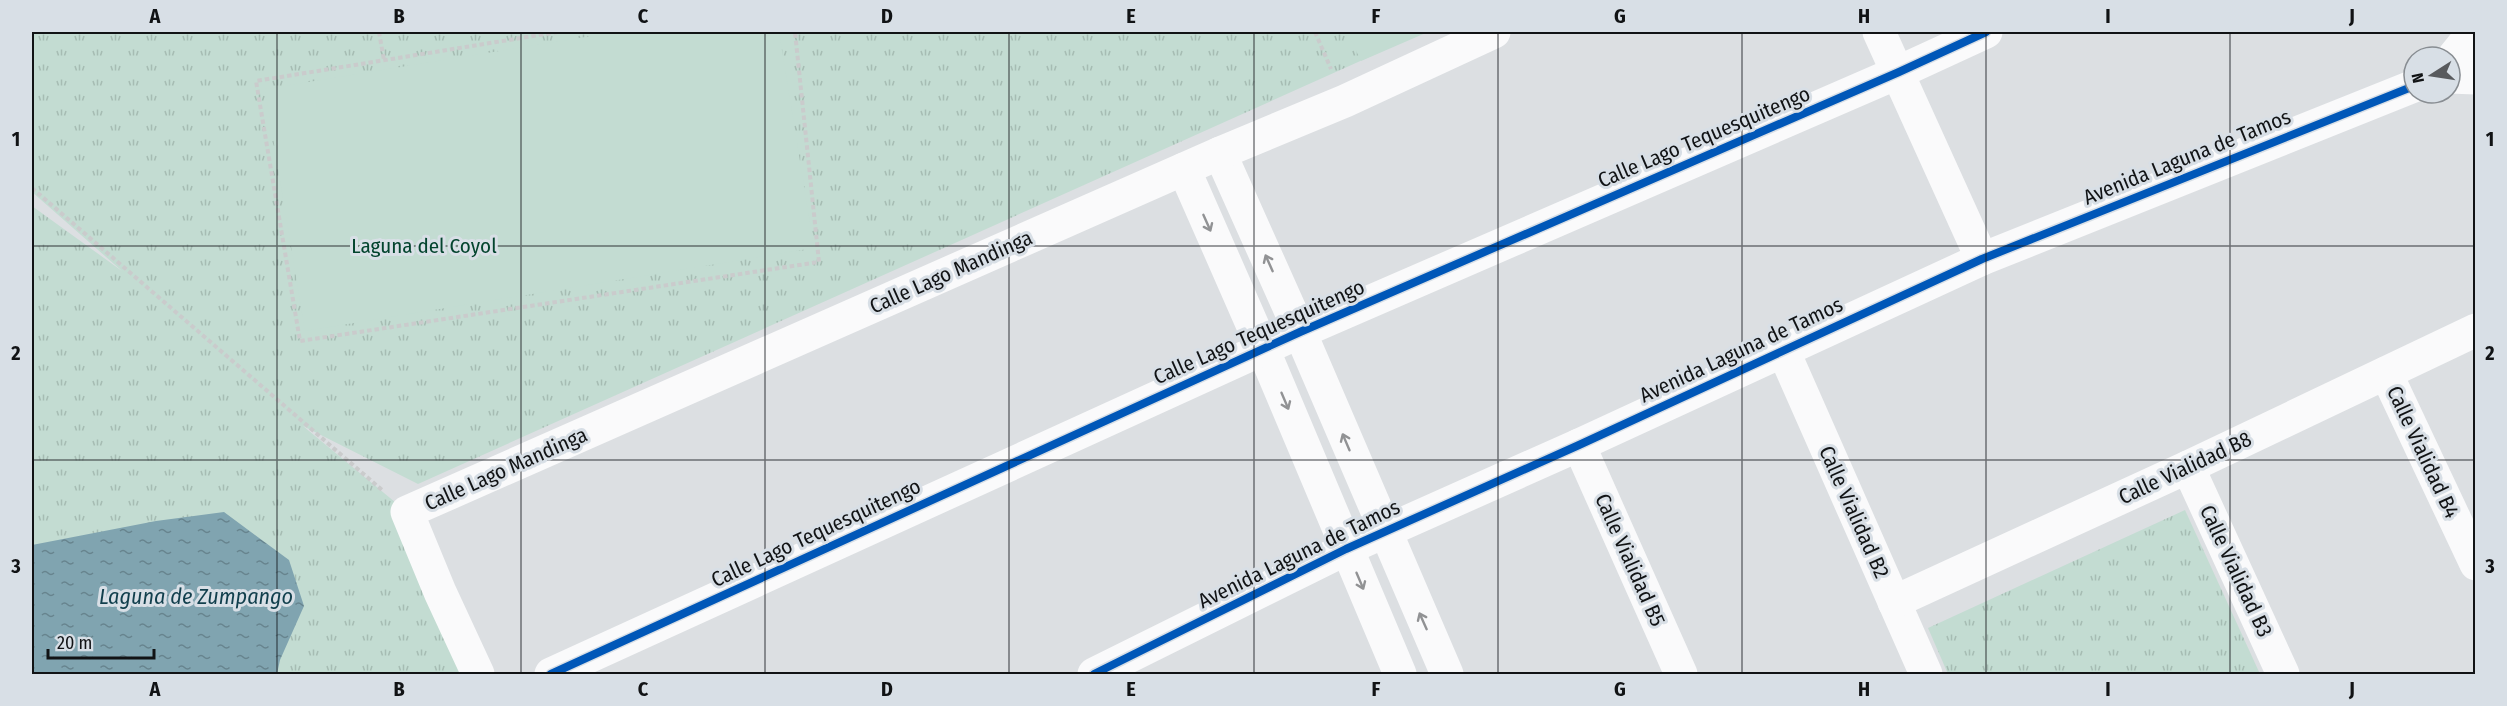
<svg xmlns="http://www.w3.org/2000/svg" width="2507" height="706" viewBox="0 0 2507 706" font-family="'Fira Sans Condensed',sans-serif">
  <defs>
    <pattern id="park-tufts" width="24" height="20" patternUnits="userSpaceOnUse" patternTransform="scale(1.5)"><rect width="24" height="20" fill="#c3dcd2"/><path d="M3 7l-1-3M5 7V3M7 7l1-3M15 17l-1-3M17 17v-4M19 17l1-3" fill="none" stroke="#a6bcb3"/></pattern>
    <pattern id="water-ripples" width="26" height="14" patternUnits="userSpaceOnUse" patternTransform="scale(1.5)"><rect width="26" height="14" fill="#80a4b0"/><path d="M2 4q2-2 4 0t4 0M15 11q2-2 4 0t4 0" fill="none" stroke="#67848e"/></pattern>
  </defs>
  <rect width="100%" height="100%" fill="#dcdfe2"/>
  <g fill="url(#park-tufts)">
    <polygon points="32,32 1425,32 418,484 303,426 407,512 478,674 32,674 32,206 122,271 32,192"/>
    <polygon points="2185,510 2260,674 1948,674 1928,628"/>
  </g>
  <g fill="#c3dcd2">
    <polygon points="616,32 779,32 814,248 305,331 265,89"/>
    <polygon points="1347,32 1428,32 1361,61"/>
  </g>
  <polygon fill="url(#water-ripples)" points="224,512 289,560 304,606 280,660 277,674 32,674 32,545 156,521"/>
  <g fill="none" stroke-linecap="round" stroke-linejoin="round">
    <g stroke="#cacbcc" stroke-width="4" stroke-dasharray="4.5 3" stroke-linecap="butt">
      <polyline points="379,32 384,60"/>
      <polyline points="558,32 256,81 300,341 819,262 795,32"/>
      <polyline points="1315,32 1331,69"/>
      <polyline points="32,188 382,490"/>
    </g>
    <g stroke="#fafafb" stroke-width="33">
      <polyline points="1879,32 1982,259"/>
      <polyline points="2450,61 2471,35"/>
      <polyline points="2450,77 2476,78"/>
      <polyline points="1220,153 1300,332 1447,674"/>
      <polyline points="1184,169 1263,349 1400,674"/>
      <polyline points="1783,350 1926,674"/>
      <polyline points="2386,373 2476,564"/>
      <polyline points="1579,445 1681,674"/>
      <polyline points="2188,467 2283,674"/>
      <polyline points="1894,602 2188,467 2476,330"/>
      <polyline points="478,674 440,592 407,512 1220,153 1345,101 1494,32"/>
      <polyline points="551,674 1300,332 1899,72 1986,32"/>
      <polyline points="1094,674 1346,549 1579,445 1982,259 2414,86"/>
    </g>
    <polyline stroke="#fafafb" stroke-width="33" points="2470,32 2476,46"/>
    <defs>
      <g id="cycleway">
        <polyline points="551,674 1300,332 1899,72 1986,32"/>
        <polyline points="1094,674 1346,549 1579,445 1982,259 2414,86"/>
      </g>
    </defs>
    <use href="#cycleway" stroke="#d8dfe6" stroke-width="11"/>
    <use href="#cycleway" stroke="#0057b8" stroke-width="8"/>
  </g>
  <defs><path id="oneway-shaft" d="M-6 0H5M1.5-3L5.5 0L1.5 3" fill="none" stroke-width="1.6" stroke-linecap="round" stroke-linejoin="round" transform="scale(1.5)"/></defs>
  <g stroke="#919294">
    <use href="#oneway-shaft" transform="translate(1207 223) rotate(66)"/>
    <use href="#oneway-shaft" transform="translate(1269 263) rotate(-114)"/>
    <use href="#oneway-shaft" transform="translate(1285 401) rotate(67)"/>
    <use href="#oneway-shaft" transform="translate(1346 442) rotate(-113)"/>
    <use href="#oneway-shaft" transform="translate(1360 581) rotate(67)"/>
    <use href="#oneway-shaft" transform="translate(1423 621) rotate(-114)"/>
  </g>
  <path fill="none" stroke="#111315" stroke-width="1.5" stroke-opacity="0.55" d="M 277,32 L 277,674M 521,32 L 521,674M 765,32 L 765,674M 1009,32 L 1009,674M 1254,32 L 1254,674M 1498,32 L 1498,674M 1742,32 L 1742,674M 1986,32 L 1986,674M 2230,32 L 2230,674M 32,246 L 2476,246M 32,460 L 2476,460"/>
  <g text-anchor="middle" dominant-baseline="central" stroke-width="6" stroke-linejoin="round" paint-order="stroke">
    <g font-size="21" fill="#111315" stroke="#d8dfe6">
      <text transform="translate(1704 137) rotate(-23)">Calle Lago Tequesquitengo</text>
      <text transform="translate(2187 157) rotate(-22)">Avenida Laguna de Tamos</text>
      <text transform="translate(951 272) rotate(-24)">Calle Lago Mandinga</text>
      <text transform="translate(1259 332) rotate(-24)">Calle Lago Tequesquitengo</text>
      <text transform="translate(1741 350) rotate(-25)">Avenida Laguna de Tamos</text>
      <text transform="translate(2423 452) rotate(65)">Calle Vialidad B4</text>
      <text transform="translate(2185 468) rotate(-25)">Calle Vialidad B8</text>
      <text transform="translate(506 469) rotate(-24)">Calle Lago Mandinga</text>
      <text transform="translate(1854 512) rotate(66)">Calle Vialidad B2</text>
      <text transform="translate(816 533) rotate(-25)">Calle Lago Tequesquitengo</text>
      <text transform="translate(1299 554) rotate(-26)">Avenida Laguna de Tamos</text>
      <text transform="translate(1630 560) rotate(66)">Calle Vialidad B5</text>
      <text transform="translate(2236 571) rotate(65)">Calle Vialidad B3</text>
    </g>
    <g font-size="21" fill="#03442e" stroke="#d8dfe6">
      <text x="424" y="246">Laguna del Coyol</text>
    </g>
    <g font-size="22" font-style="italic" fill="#113f4d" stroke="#d8dfe6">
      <text x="196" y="596">Laguna de Zumpango</text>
    </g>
  </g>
  <rect width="2507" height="706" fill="none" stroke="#d8dfe6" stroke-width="66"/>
  <g transform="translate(2432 75) rotate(258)"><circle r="28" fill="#d8dfe6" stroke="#888d92" stroke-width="1.5"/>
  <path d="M0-4.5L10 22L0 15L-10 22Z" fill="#585a5d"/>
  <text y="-9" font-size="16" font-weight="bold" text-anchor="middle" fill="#111315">N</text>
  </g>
  <path d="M48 649v9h106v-9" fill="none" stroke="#111315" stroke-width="3"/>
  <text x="57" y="649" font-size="18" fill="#111315" stroke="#d8dfe6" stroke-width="4.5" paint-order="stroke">20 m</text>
  <rect x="33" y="33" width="2441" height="640" fill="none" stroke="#111315" stroke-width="2"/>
  <g font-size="20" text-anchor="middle" font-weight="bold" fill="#111315">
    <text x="155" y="23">A</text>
    <text x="399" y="23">B</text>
    <text x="643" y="23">C</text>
    <text x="887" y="23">D</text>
    <text x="1131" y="23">E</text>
    <text x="1376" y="23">F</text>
    <text x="1620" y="23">G</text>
    <text x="1864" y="23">H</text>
    <text x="2108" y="23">I</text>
    <text x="2352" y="23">J</text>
    <text x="16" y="146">1</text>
    <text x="2490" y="146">1</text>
    <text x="16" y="360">2</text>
    <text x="2490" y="360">2</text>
    <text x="16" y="573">3</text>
    <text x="2490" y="573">3</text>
    <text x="155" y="696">A</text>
    <text x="399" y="696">B</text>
    <text x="643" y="696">C</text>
    <text x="887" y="696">D</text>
    <text x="1131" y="696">E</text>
    <text x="1376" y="696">F</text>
    <text x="1620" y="696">G</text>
    <text x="1864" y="696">H</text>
    <text x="2108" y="696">I</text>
    <text x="2352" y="696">J</text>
  </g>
</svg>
